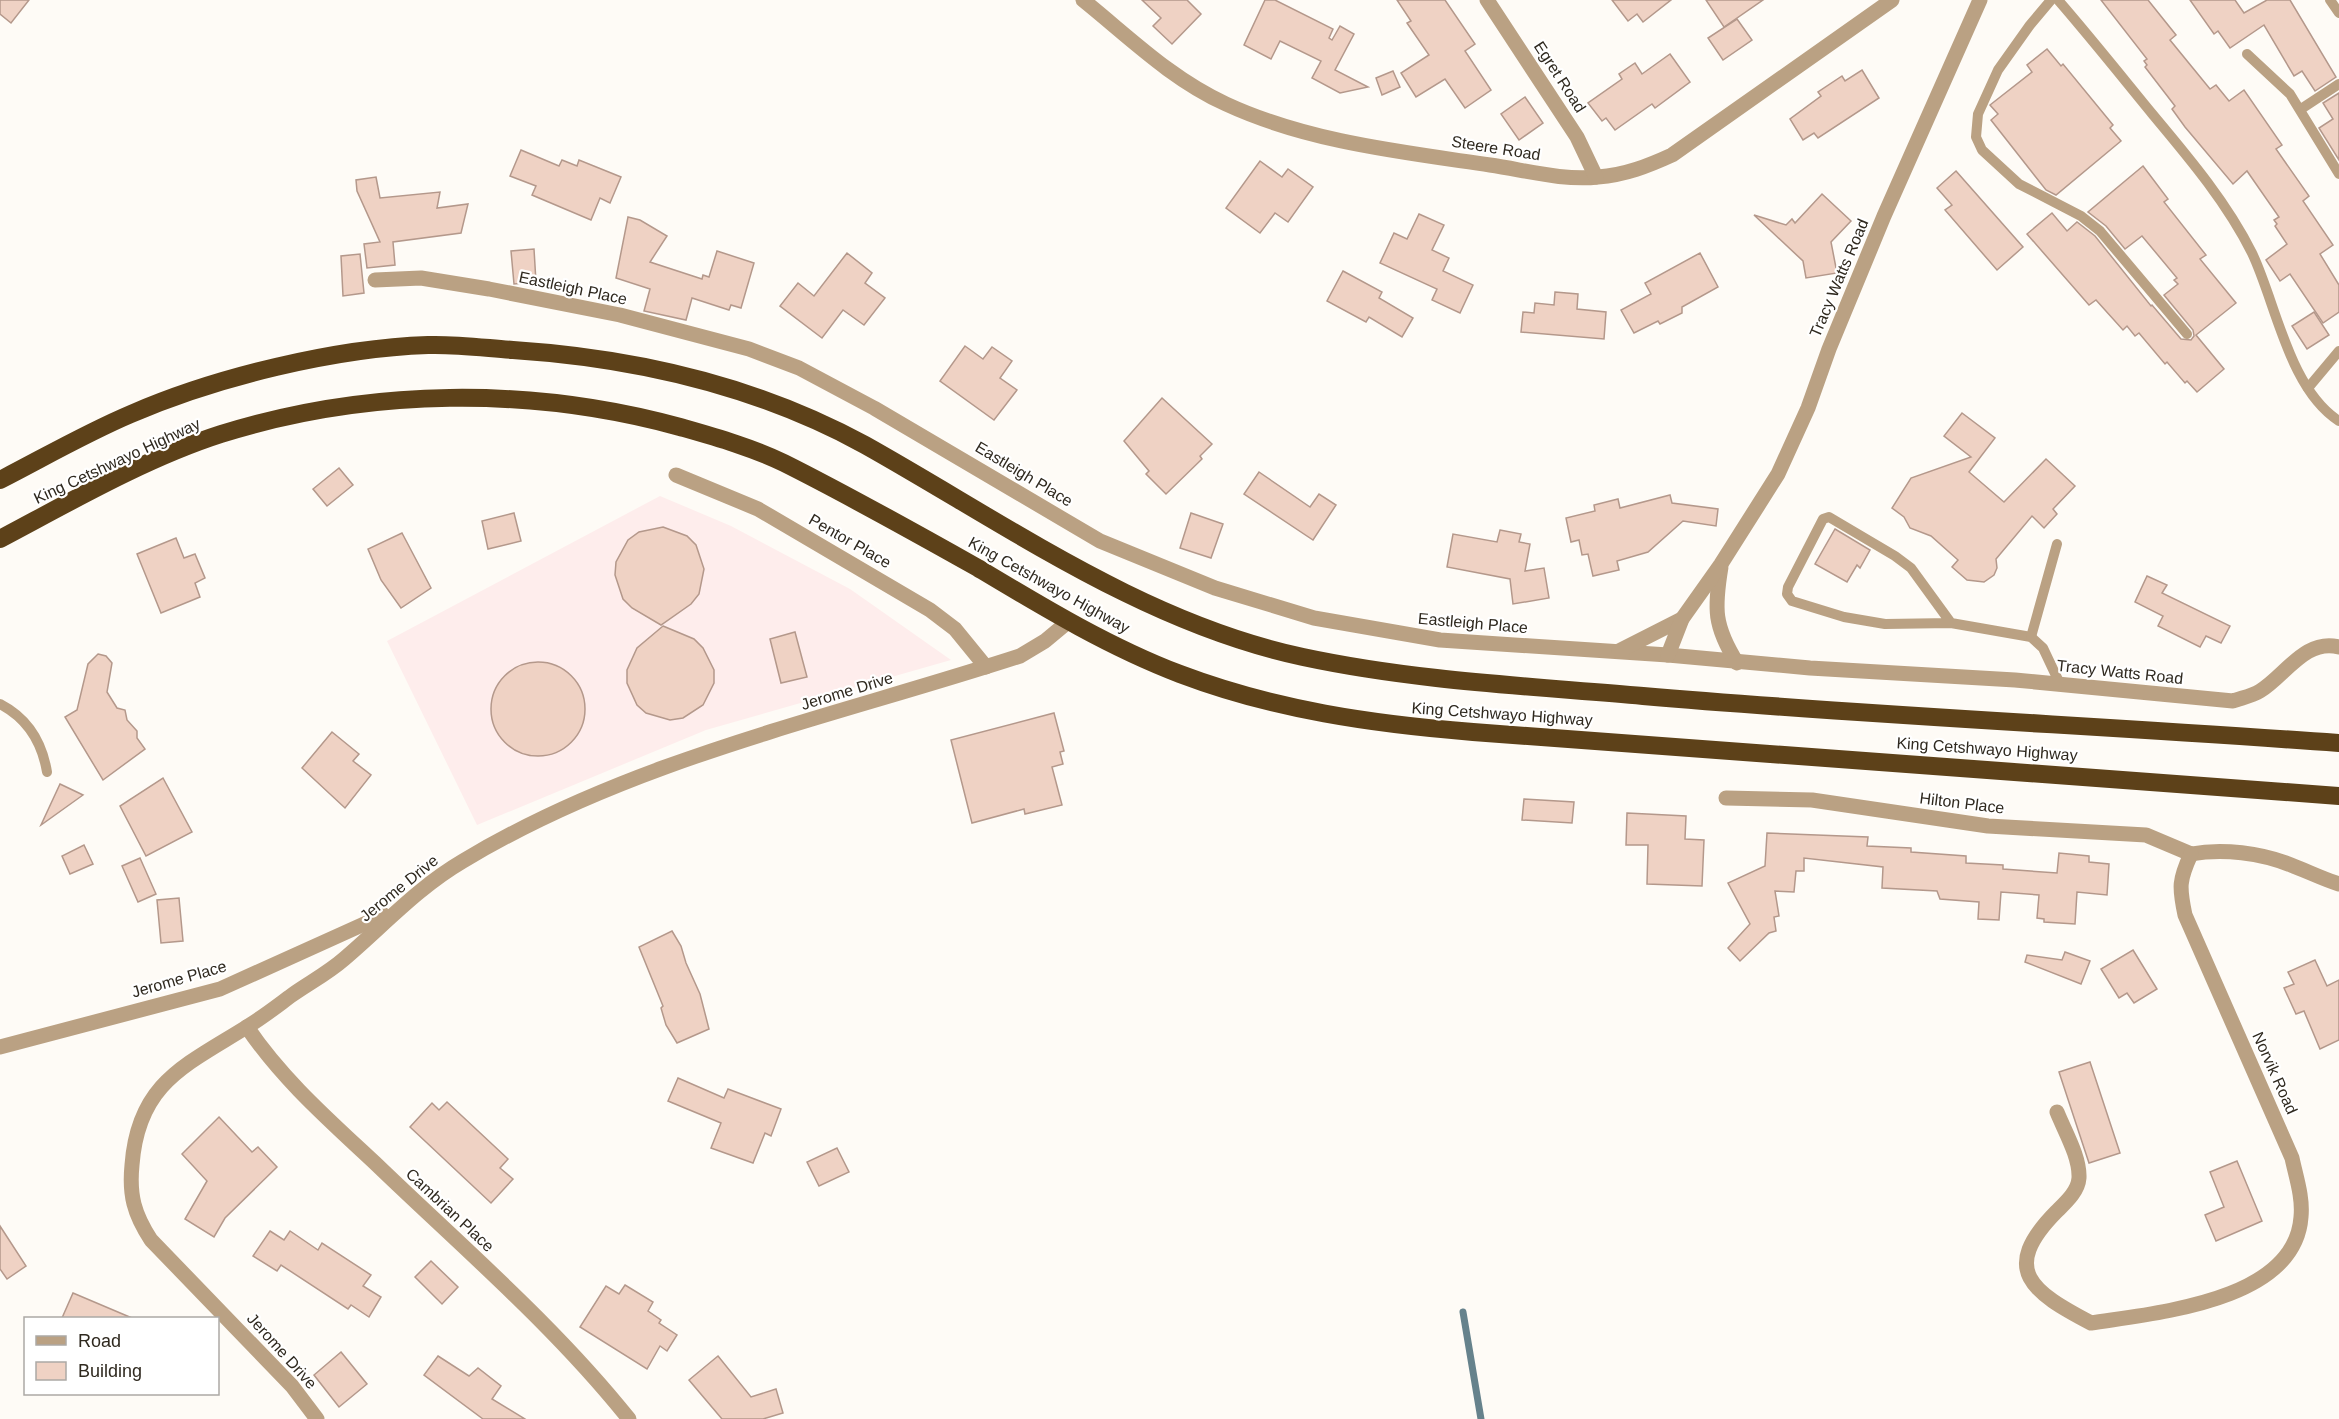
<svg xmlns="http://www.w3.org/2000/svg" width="2339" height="1419" viewBox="0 0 2339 1419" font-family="Arial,sans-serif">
  <rect width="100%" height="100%" fill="#fefbf6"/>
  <polygon fill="#feedec" points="660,496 731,526 850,589 951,660 706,730 477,825 387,641"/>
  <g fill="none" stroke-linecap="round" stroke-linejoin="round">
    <polyline stroke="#66828c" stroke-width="7" points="1463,1312 1481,1419"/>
  </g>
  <g fill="#efd2c4" stroke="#b4988b" stroke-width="1.5">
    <polygon points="0,0 29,0 11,23 0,14"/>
    <polygon points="1142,0 1187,0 1201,14 1172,44 1153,26 1161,18"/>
    <polygon points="1265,0 1275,0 1333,29 1329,38 1332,40 1340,26 1354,34 1335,70 1368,87 1340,93 1312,78 1321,61 1280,41 1271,59 1244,45"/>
    <polygon points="1397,0 1445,0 1475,44 1465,51 1491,90 1465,108 1445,79 1416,97 1401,73 1429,55 1407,23 1411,21"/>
    <polygon points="1612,0 1671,0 1643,22 1637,14 1628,21"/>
    <polygon points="1706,0 1763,0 1724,27"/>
    <polygon points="2101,0 2148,0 2176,35 2170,40 2210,89 2216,85 2229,101 2244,90 2282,145 2276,149 2309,196 2303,201 2333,245 2320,254 2339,285 2339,312 2323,323 2290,274 2280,281 2266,260 2287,244 2275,226 2277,224 2274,220 2279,217 2247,171 2233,184 2185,127 2172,109 2175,106 2145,67 2147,65 2144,61 2147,59"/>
    <polygon points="2190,0 2235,0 2244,13 2267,0 2290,0 2336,77 2315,91 2302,71 2294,76 2264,25 2230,48 2218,31 2214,34"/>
    <polygon points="1737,19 1752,40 1723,60 1708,38"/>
    <polygon points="2047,49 2061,66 2063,64 2113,125 2110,128 2121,141 2056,195 2046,190 1991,120 1998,114 1990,105 2032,72 2027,65"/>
    <polygon points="1670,54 1690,82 1655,108 1652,104 1615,130 1606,118 1602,121 1588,103 1622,79 1619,74 1635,63 1642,74"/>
    <polygon points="1862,70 1879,98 1818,138 1814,133 1803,140 1790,119 1821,96 1818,92 1842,76 1845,81"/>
    <polygon points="1393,71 1400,87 1382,95 1376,78"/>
    <polygon points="2339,93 2339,160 2319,128 2333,119 2323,103"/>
    <polygon points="1525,97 1543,123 1519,140 1501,114"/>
    <polygon points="521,150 559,166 562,160 577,166 579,160 621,177 610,203 600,198 591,220 532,195 536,186 510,176"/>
    <polygon points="1260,161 1282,177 1288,169 1313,187 1288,222 1275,213 1260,233 1226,208"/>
    <polygon points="2143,166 2168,199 2164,202 2206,255 2200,259 2236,303 2196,335 2224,369 2197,392 2187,381 2185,383 2167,362 2165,364 2139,333 2135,336 2127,326 2123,330 2096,300 2089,305 2027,234 2052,213 2067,231 2077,222 2095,236 2151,306 2152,305 2181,339 2191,340 2194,336 2193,330 2164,295 2178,284 2174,280 2177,278 2142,236 2125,249 2106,226 2088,212"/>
    <polygon points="1956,171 2023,247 1997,270 1945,210 1952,205 1937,188"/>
    <polygon points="376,177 380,198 440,192 437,208 468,204 461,233 393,242 395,265 367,268 364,244 380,242 357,191 356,180"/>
    <polygon points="1822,194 1851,221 1831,242 1837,273 1806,278 1803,261 1754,215 1786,225 1792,219 1795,223"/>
    <polygon points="1419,214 1444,225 1432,250 1449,258 1443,271 1473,285 1460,313 1432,300 1437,289 1380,263 1394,233 1407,239"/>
    <polygon points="628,217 640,220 667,236 650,262 702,279 703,275 709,277 717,251 754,263 741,308 731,305 729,310 692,298 686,320 644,311 650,289 616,278"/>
    <polygon points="534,249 536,282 514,284 511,251"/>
    <polygon points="847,253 872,273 865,283 885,298 864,325 843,310 822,338 780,306 798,283 814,296"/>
    <polygon points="1700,253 1718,287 1682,307 1682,313 1660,324 1658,321 1634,333 1621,310 1651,294 1645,283"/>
    <polygon points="360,254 364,293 343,296 341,256"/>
    <polygon points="1343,271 1382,292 1379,298 1413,318 1402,337 1369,317 1366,322 1327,301"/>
    <polygon points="1555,292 1578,294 1577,309 1606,312 1604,339 1521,332 1523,312 1534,313 1535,303 1554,305"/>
    <polygon points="2314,312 2329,335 2307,349 2292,326"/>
    <polygon points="965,346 983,359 992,347 1012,361 1000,378 1017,390 994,420 940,381"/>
    <polygon points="1162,398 1212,444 1200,456 1202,459 1166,494 1146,474 1149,471 1124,441"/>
    <polygon points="1962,413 1995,438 1969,472 2004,502 2046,459 2075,486 2053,509 2057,514 2044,528 2032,516 1996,559 1997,568 1994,575 1984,582 1967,580 1952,567 1958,560 1931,536 1910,528 1904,517 1892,508 1911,478 1971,457 1944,436"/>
    <polygon points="339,468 353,485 327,506 313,489"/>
    <polygon points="1259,472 1310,507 1319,494 1336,505 1313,540 1244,494"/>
    <polygon points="1670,495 1672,503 1718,509 1716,526 1683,521 1648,552 1617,561 1619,570 1593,576 1588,554 1582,555 1579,540 1571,542 1566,518 1595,511 1594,505 1618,499 1620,508"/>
    <polygon points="514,513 521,541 488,549 482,521"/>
    <polygon points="1191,513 1223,524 1211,558 1180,548"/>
    <polygon points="663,527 687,536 696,545 704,569 699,594 691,604 661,625 632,608 623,599 615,575 616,562 628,540 639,532"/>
    <polygon points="1835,529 1870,550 1860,568 1857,565 1847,582 1815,564"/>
    <polygon points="1500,530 1521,534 1519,542 1530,544 1525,571 1544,568 1549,598 1513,604 1510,579 1447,567 1453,534 1497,542"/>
    <polygon points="402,533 431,588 401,608 381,580 368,549"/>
    <polygon points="176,538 184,558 195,554 205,578 195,583 200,597 161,613 137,554"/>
    <polygon points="2147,576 2167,585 2162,593 2230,626 2221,643 2206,636 2200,647 2158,626 2163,616 2135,602"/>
    <polygon points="663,626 694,639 703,648 714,670 714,683 703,705 683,718 670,720 646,713 637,705 627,683 627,670 637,648"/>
    <polygon points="795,632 807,677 781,683 770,639"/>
    <polygon points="98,654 106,656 112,663 107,692 117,708 125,710 127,720 137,731 137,738 145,749 103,780 65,717 77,710 88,664"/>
    <circle cx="538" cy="709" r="47"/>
    <polygon points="1054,713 1064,751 1060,752 1063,764 1052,767 1062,805 1025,814 1024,809 972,823 951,740"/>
    <polygon points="332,732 359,754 353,761 371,775 345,808 302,768"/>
    <polygon points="163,778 192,832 146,856 120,806"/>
    <polygon points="60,784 83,795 41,825"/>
    <polygon points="1524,799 1574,802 1572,823 1522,820"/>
    <polygon points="1627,813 1686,816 1685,839 1704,840 1702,886 1647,884 1648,845 1626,845"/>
    <polygon points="1767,833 1868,837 1867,846 1911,848 1911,852 1966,856 1966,863 2003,865 2003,869 2057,873 2059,853 2089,856 2089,862 2109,864 2107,895 2077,892 2075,924 2044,922 2044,919 2037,918 2039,895 2001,892 1999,920 1978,919 1979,902 1940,899 1937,891 1882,888 1883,867 1804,858 1804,871 1796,871 1794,892 1775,891 1779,916 1774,917 1776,931 1769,933 1740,961 1728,948 1750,924 1728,883 1765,866"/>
    <polygon points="84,845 93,864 70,874 62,856"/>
    <polygon points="140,858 156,894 138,902 122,866"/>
    <polygon points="179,898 183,941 161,943 157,900"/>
    <polygon points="672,931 681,946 686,963 700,994 709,1029 677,1043 666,1025 661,1008 663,1006 639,947"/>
    <polygon points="2133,950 2157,989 2134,1003 2127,993 2119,998 2101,969"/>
    <polygon points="2065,952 2090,961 2081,984 2025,962 2027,955 2062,960"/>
    <polygon points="2315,960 2327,986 2339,980 2339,1040 2320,1049 2304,1011 2296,1014 2284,988 2294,984 2288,972"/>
    <polygon points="2090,1062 2120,1153 2089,1163 2059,1072"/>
    <polygon points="678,1078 724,1098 728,1089 781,1109 771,1136 765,1133 753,1163 711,1148 721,1123 668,1101"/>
    <polygon points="447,1102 508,1159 500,1168 513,1179 491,1203 410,1127 432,1103 439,1110"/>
    <polygon points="219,1117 252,1152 258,1147 277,1167 225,1218 214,1237 185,1219 207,1181 182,1154"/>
    <polygon points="837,1148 849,1172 819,1186 807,1162"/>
    <polygon points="2237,1161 2262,1221 2216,1241 2205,1215 2224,1207 2210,1172"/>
    <polygon points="0,1226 26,1266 7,1279 0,1269"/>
    <polygon points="270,1231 284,1240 290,1231 318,1250 322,1243 371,1275 363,1286 381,1297 369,1317 351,1305 348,1309 281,1265 277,1271 253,1256"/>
    <polygon points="431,1261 458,1287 442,1304 415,1277"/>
    <polygon points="625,1285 653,1302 648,1311 661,1320 659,1323 677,1335 667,1351 660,1346 647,1369 580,1327 606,1286 619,1294"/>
    <polygon points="73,1293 132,1318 62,1318"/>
    <polygon points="341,1352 367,1384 339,1407 314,1375"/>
    <polygon points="438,1356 469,1376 478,1368 501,1386 492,1399 525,1419 483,1419 424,1375"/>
    <polygon points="718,1356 751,1397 776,1389 783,1413 763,1419 722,1419 689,1380"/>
  </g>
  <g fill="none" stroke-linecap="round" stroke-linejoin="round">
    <g stroke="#baa183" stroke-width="10">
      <polyline points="2051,0 2030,25 1998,70 1978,114 1976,137 1982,150 2019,184 2081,216 2100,231 2187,334"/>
      <path d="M 2058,0 C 2091,38 2122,77 2154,116 C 2190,159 2227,203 2252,253 C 2276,303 2289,389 2339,421"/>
      <polyline points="2330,0 2339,13"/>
      <polyline points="2247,54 2290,94 2339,174"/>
      <polyline points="2301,109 2339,84"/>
      <polyline points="2308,388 2339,351"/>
      <polyline points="1951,623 1911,568 1895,556 1829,517 1823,519 1788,587 1787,594 1792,601 1844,617 1885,624 1951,623 2031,637 2043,648 2060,684"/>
      <polyline points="2031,637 2057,544"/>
      <path d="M 0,704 C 27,718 42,742 47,772"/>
    </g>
    <g stroke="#baa183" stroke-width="15">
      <path d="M 1083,0 C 1129,37 1171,79 1226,104 C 1308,142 1402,152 1490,165 C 1525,170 1563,181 1598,177 C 1625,175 1648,166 1672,155 L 1892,0"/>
      <polyline points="1487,0 1577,137 1596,177"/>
      <path d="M 375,280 L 421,278 L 489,289 L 620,315 L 749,349 L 799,368 L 874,408 L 1100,541 L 1215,588 L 1314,618 L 1440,640 L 1668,655 L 1810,668 L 2015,680 L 2233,701 C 2241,698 2252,696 2260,691 C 2285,676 2305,638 2339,647"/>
      <polyline points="676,475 758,509 930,610 955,629 986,667"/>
      <path d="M 1721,567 C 1714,609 1714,626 1737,663"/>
      <polyline points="1619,651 1682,619"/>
      <polyline points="1668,655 1682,619 1721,564 1778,474 1808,408 1829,349 1884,216 1980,0"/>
      <polyline points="1726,798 1812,800 1988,826 2146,835 2191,854"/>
      <path d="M 2191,854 C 2223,848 2261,853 2291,865 C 2307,871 2323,879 2339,884"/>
      <path d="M 247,1027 C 282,1079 329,1120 375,1163 C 461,1246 554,1325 629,1419"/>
      <polyline points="0,1047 220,989 384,915"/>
      <path d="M 2057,1112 C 2065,1132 2080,1157 2079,1178 C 2078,1192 2065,1203 2056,1212 C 1999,1270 2032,1292 2091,1323 C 2154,1313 2295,1302 2301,1217 C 2303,1197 2296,1177 2292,1158 L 2185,915 C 2179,887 2179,880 2191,854"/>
      <path d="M 317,1419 L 292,1386 L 151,1240 C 134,1214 129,1195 132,1165 C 138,1084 184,1066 245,1028 C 262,1018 277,1006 292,995 C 309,983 328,973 344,959 C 384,925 417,888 463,861 C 632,759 833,717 1020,656 L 1045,641 L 1069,621"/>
    </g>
    <g stroke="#5d4119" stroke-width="18">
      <path d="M 0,480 C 43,458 86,433 131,414 C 216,377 336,348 428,345 C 456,344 485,348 513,350 C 635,358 757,386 865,445 C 1006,524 1143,623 1303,657 C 1415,681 1530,686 1643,696 C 1875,716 2107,726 2339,743"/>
      <path d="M 0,539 C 70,502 146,458 221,434 C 368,388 531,386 680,427 C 715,437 751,447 784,463 C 850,496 914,532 978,568 C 1043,607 1109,647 1180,674 C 1275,710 1373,724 1473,732 L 2339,796"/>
    </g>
  </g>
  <g text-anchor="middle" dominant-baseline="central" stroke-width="4.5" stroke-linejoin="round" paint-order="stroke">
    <g font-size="16" fill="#2f291f" stroke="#fff">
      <text transform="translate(1560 77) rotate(57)">Egret Road</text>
      <text transform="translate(1496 148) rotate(9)">Steere Road</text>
      <text transform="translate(1839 278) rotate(-67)">Tracy Watts Road</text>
      <text transform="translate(573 288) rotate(12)">Eastleigh Place</text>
      <text transform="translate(117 461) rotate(-25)">King Cetshwayo Highway</text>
      <text transform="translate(1024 474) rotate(31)">Eastleigh Place</text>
      <text transform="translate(850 541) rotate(30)">Pentor Place</text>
      <text transform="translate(1049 585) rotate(29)">King Cetshwayo Highway</text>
      <text transform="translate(1473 623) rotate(5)">Eastleigh Place</text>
      <text transform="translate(2120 672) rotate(6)">Tracy Watts Road</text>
      <text transform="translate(847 691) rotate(-17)">Jerome Drive</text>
      <text transform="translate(1502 714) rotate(4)">King Cetshwayo Highway</text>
      <text transform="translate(1987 749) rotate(4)">King Cetshwayo Highway</text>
      <text transform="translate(1962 803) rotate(7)">Hilton Place</text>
      <text transform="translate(399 888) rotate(-39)">Jerome Drive</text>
      <text transform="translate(179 979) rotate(-16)">Jerome Place</text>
      <text transform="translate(2275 1073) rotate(66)">Norvik Road</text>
      <text transform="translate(450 1210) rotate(43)">Cambrian Place</text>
      <text transform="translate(282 1351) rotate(48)">Jerome Drive</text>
    </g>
  </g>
  <rect x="24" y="1317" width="195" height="78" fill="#ffffff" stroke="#aca9a5" stroke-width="1.5"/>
  <rect x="36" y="1336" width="30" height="9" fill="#baa183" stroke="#aca9a5" stroke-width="1.5"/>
  <text x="78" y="1347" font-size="18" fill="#2f291f">Road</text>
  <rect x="36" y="1362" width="30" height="18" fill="#efd2c4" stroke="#aca9a5" stroke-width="1.5"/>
  <text x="78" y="1377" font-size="18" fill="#2f291f">Building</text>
</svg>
